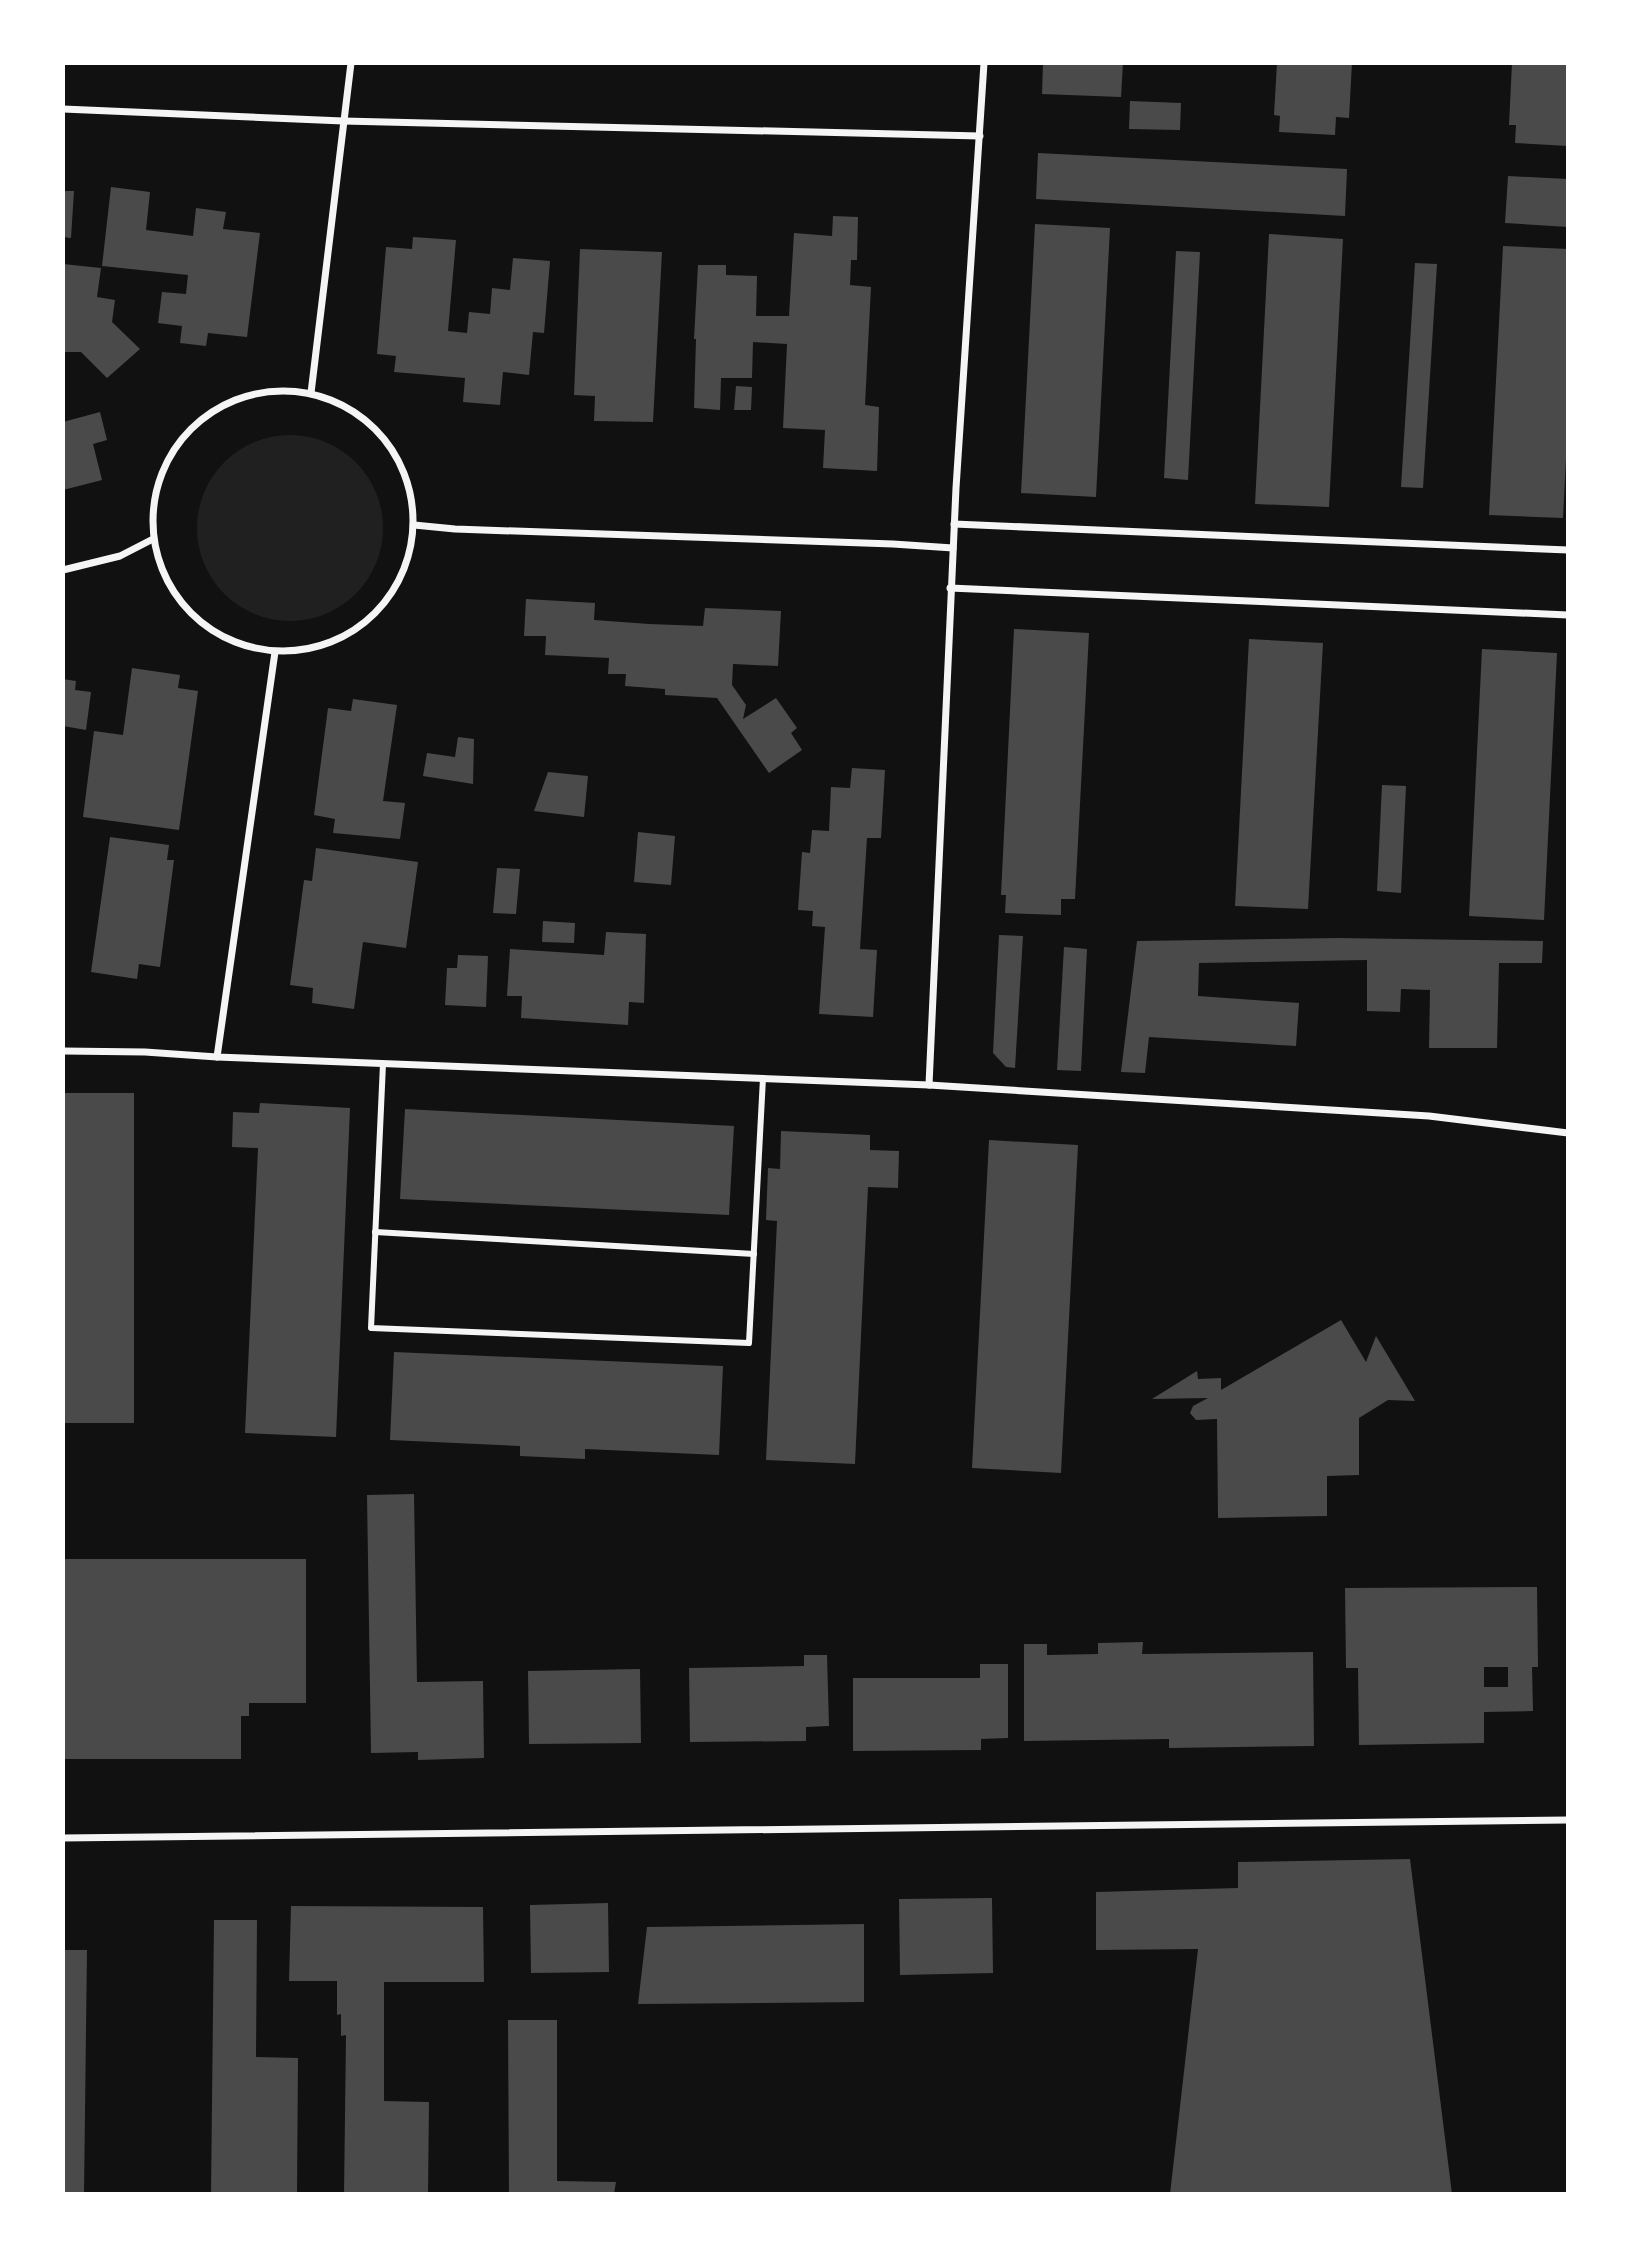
<svg xmlns="http://www.w3.org/2000/svg" width="1631" height="2257" viewBox="0 0 1631 2257" font-family="'Source Sans 3',sans-serif">
  <rect width="100%" height="100%" fill="#111"/>
  <circle fill="#202020" cx="290" cy="528" r="93"/>
  <g fill="#4a4a4a" fill-rule="evenodd">
    <polygon points="1043,63 1123,63 1121,97 1042,94"/>
    <polygon points="1277,63 1352,63 1349,118 1336,117 1335,135 1279,132 1280,116 1274,115"/>
    <polygon points="1512,63 1568,63 1568,146 1515,143 1516,125 1509,125"/>
    <polygon points="1130,101 1181,103 1180,130 1129,129"/>
    <polygon points="1038,153 1347,169 1345,216 1036,199"/>
    <polygon points="1508,176 1568,179 1568,227 1505,223"/>
    <polygon points="111,187 150,192 146,230 193,236 196,208 226,212 223,229 260,233 247,337 208,333 206,346 180,343 182,326 158,323 162,292 186,294 188,275 102,266"/>
    <polygon points="63,191 74,191 71,238 63,237"/>
    <polygon points="833,216 858,217 857,260 851,260 850,285 871,287 865,405 879,407 877,471 823,468 825,430 783,428 787,344 753,342 752,378 721,378 720,410 694,408 696,339 694,339 698,265 726,265 726,275 757,276 756,316 789,316 794,233 832,236"/>
    <polygon points="1035,224 1110,228 1096,497 1021,493"/>
    <polygon points="1269,234 1343,239 1329,507 1255,504"/>
    <polygon points="413,237 456,240 448,331 467,333 469,312 490,314 492,288 510,290 513,258 550,261 544,333 533,332 529,375 503,372 500,405 463,402 465,378 394,372 396,356 377,354 386,247 412,249"/>
    <polygon points="1503,246 1568,249 1568,419 1563,518 1489,515"/>
    <polygon points="580,249 662,252 653,422 594,421 595,396 574,395"/>
    <polygon points="1176,251 1200,252 1188,480 1164,478"/>
    <polygon points="1415,263 1437,264 1423,488 1401,487"/>
    <polygon points="63,264 101,268 97,297 115,300 112,322 140,349 107,378 81,352 63,352"/>
    <polygon points="736,386 752,387 751,410 734,410"/>
    <polygon points="100,412 107,440 93,444 102,480 63,490 63,422"/>
    <polygon points="526,599 595,603 594,620 649,624 703,626 705,608 781,611 778,666 733,664 732,685 746,705 743,719 776,698 797,728 791,733 802,750 769,773 717,698 665,695 665,689 625,686 626,674 608,674 609,658 545,655 546,636 524,636"/>
    <polygon points="1014,629 1089,633 1075,899 1061,899 1061,915 1005,913 1006,895 1001,895"/>
    <polygon points="1249,639 1323,643 1308,909 1235,906"/>
    <polygon points="1482,649 1557,653 1544,920 1469,916"/>
    <polygon points="132,668 180,675 178,688 198,691 179,830 83,817 94,731 123,735"/>
    <polygon points="63,679 76,681 75,690 91,692 86,730 63,726"/>
    <polygon points="353,699 397,705 383,801 405,803 400,839 333,833 335,819 314,815 328,708 351,711"/>
    <polygon points="458,737 474,739 473,784 423,776 427,753 455,757"/>
    <polygon points="852,768 885,770 881,838 867,838 860,949 877,950 873,1017 819,1014 825,927 812,926 813,911 798,910 802,852 810,853 812,830 829,831 831,787 850,788"/>
    <polygon points="548,772 588,776 584,817 534,811"/>
    <polygon points="1382,785 1406,786 1401,893 1377,891"/>
    <polygon points="638,832 675,836 671,885 634,882"/>
    <polygon points="110,837 169,845 167,860 174,860 160,967 139,964 137,979 91,972"/>
    <polygon points="316,848 418,862 406,948 363,942 354,1009 312,1003 313,988 290,985 304,880 312,881"/>
    <polygon points="497,868 520,869 516,914 493,913"/>
    <polygon points="543,921 575,923 574,943 542,942"/>
    <polygon points="606,932 646,934 644,1003 629,1002 628,1025 521,1018 522,996 507,996 510,949 604,955"/>
    <polygon points="999,935 1023,936 1015,1068 1006,1067 993,1053"/>
    <polygon points="1337,938 1543,941 1542,963 1499,963 1497,1048 1429,1048 1430,990 1401,989 1400,1012 1367,1011 1367,960 1199,963 1198,996 1299,1003 1296,1046 1149,1037 1145,1073 1121,1072 1137,941"/>
    <polygon points="1064,947 1087,949 1081,1071 1057,1070"/>
    <polygon points="458,955 488,956 486,1007 445,1005 447,968 457,968"/>
    <rect x="63" y="1093" width="71" height="330"/>
    <polygon points="260,1103 350,1108 336,1437 245,1433 258,1148 232,1147 233,1112 259,1113"/>
    <polygon points="405,1109 734,1126 729,1215 400,1199"/>
    <polygon points="781,1131 870,1135 870,1150 899,1151 898,1188 868,1187 855,1464 766,1460 777,1221 766,1220 768,1168 780,1169"/>
    <polygon points="989,1140 1078,1145 1061,1473 972,1468"/>
    <polygon points="1341,1320 1366,1362 1376,1336 1415,1401 1388,1400 1359,1418 1359,1475 1327,1476 1327,1516 1218,1518 1217,1419 1196,1420 1190,1413 1193,1406 1208,1398 1152,1399 1197,1371 1198,1379 1221,1378 1221,1390"/>
    <polygon points="394,1352 723,1366 719,1455 585,1449 585,1459 520,1456 520,1446 390,1440"/>
    <polygon points="414,1494 417,1682 483,1681 484,1758 418,1760 418,1752 371,1753 367,1495"/>
    <polygon points="63,1559 306,1559 306,1703 249,1703 249,1716 241,1716 241,1759 63,1759"/>
    <path d="M 1537,1587 L 1538,1667 L 1532,1667 L 1533,1711 L 1484,1712 L 1484,1743 L 1359,1745 L 1358,1668 L 1346,1668 L 1345,1588 ZM 1484,1667 L 1508,1667 L 1508,1687 L 1484,1687 Z"/>
    <polygon points="1143,1642 1142,1654 1313,1652 1314,1746 1169,1748 1169,1739 1024,1741 1024,1644 1047,1644 1047,1655 1098,1654 1098,1643"/>
    <polygon points="804,1655 827,1655 829,1726 806,1727 806,1741 690,1742 689,1668 804,1666"/>
    <polygon points="980,1664 1008,1664 1008,1738 981,1739 981,1750 853,1751 853,1678 980,1678"/>
    <polygon points="640,1669 641,1743 529,1744 528,1671"/>
    <polygon points="1410,1859 1452,2194 1170,2194 1198,1949 1096,1950 1096,1892 1238,1888 1238,1862"/>
    <polygon points="992,1898 993,1973 900,1975 899,1899"/>
    <polygon points="608,1903 609,1972 531,1973 530,1905"/>
    <polygon points="291,1906 483,1907 484,1982 384,1982 384,2101 429,2102 428,2194 344,2194 346,2035 341,2036 341,2014 337,2015 337,1981 289,1981"/>
    <polygon points="214,1920 257,1920 256,2057 298,2058 297,2194 211,2194"/>
    <polygon points="864,1924 864,2002 638,2004 647,1927"/>
    <polygon points="63,1950 87,1950 84,2194 63,2194"/>
    <polygon points="508,2020 557,2020 557,2181 616,2182 614,2194 509,2194"/>
  </g>
  <g fill="none" stroke-linecap="round" stroke-linejoin="round">
    <g stroke="#f5f5f5" stroke-width="6">
      <polyline points="383,1064 371,1328 749,1343 763,1078"/>
      <polyline points="375,1232 754,1254"/>
    </g>
    <g stroke="#f5f5f5" stroke-width="7">
      <polyline points="63,109 343,121 980,136"/>
      <circle cx="283" cy="521" r="130"/>
      <polyline points="311,393 351,63"/>
      <polyline points="954,524 1568,550"/>
      <polyline points="414,525 455,529 893,544 953,548"/>
      <polyline points="63,570 120,556 153,539"/>
      <polyline points="950,588 1568,615"/>
      <polyline points="63,1051 145,1052 217,1057 929,1085 1429,1116 1568,1133"/>
      <polyline points="217,1057 275,652"/>
      <polyline points="929,1085 956,488 984,63"/>
      <polyline points="63,1838 1568,1820"/>
    </g>
  </g>
  <rect width="1631" height="2257" fill="none" stroke="#ffffff" stroke-width="130"/>
</svg>
